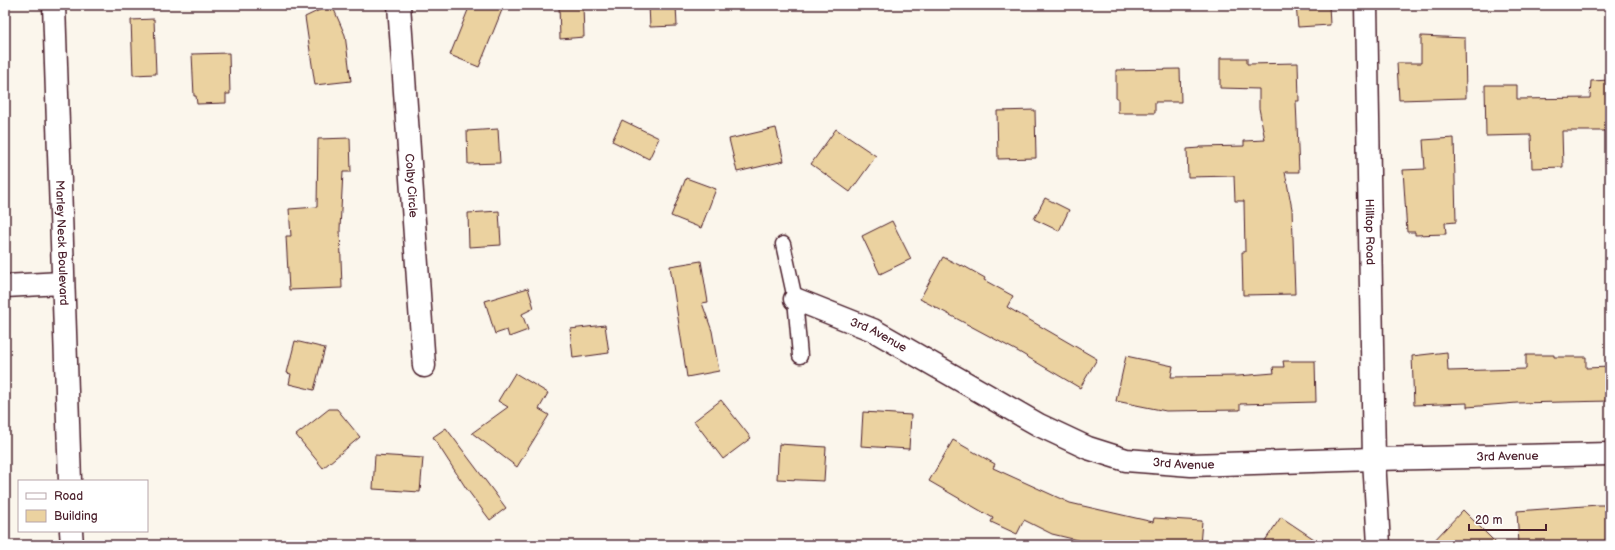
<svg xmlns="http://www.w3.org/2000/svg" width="1615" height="550" viewBox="0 0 1615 550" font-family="'Balsamiq Sans',sans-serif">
  <rect width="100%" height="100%" fill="#fbf6ec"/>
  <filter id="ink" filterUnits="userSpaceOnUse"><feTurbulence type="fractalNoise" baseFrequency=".025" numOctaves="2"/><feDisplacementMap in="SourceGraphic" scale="8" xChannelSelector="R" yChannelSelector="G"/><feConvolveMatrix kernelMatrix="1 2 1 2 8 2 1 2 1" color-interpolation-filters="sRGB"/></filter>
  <g filter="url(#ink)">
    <g fill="#ebd2a0" stroke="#4a1f2b">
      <polygon points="330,5 332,5 345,35 351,81 315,85 305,17"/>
      <polygon points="470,5 504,5 479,67 450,55"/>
      <polygon points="559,5 583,5 584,37 560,39"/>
      <polygon points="649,5 676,5 677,26 650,27"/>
      <polygon points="1296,5 1329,5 1330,25 1298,27"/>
      <polygon points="154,19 156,74 133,75 131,20"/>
      <polygon points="1421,36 1465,38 1466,98 1399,100 1397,63 1421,63"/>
      <polygon points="229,53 230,94 226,94 226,103 197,104 196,96 194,96 192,54"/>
      <polygon points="1220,58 1247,58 1247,64 1298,63 1299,101 1296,101 1299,172 1285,172 1292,209 1295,294 1243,295 1242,252 1245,252 1244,201 1235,201 1234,176 1188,177 1187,149 1199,148 1199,147 1244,146 1244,141 1265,140 1259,108 1259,89 1220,88"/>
      <polygon points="1180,69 1181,102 1155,102 1155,113 1118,113 1118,98 1116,98 1116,70"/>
      <polygon points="1610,80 1610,131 1562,131 1563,167 1532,168 1531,135 1486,136 1485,85 1517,85 1517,99 1590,98 1591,81"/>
      <polygon points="1035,110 1036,158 998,159 997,111"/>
      <polygon points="622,120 659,138 649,159 612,141"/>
      <polygon points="776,128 784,161 737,172 729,139"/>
      <polygon points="498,129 500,163 468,164 467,131"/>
      <polygon points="836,129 876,156 850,192 811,164"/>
      <polygon points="350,138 351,172 343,172 340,229 342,288 289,290 286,236 291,236 289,209 317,207 318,139"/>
      <polygon points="1454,138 1456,222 1445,223 1446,234 1415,235 1415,232 1407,232 1403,170 1425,169 1423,140"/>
      <polygon points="686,178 716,189 701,228 671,216"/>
      <polygon points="1045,198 1069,210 1059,231 1034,219"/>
      <polygon points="499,211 501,245 469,247 468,213"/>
      <polygon points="892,221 911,259 880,274 862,236"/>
      <polygon points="943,257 961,266 962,265 985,278 984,280 1013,296 1007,307 1097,359 1080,388 1019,352 920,299"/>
      <polygon points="701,261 708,302 702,303 712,331 719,371 687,377 670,266"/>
      <polygon points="528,288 534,308 522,314 528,330 509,337 507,330 495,334 485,301"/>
      <polygon points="605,325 609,353 573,358 570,329"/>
      <polygon points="295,341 325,348 314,390 289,384 291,374 287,373"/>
      <polygon points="1447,352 1448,371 1526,369 1526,355 1554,355 1554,357 1586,357 1586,368 1610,367 1610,401 1517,403 1467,407 1467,403 1414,405 1412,356"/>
      <polygon points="1126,356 1173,366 1171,377 1238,376 1274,373 1273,367 1284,367 1283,361 1315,361 1316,402 1240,404 1240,410 1166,411 1116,401"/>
      <polygon points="515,373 548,393 539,409 549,415 517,467 472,433 508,407 498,401"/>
      <polygon points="721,400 751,438 723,459 694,421"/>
      <polygon points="329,409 337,409 360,437 323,468 296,435"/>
      <polygon points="863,412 911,415 909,449 861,446"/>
      <polygon points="446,428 506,508 490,520 466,488 433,437"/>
      <polygon points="953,440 995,464 993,468 1070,503 1153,522 1154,518 1202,521 1200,545 1098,545 1052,534 1024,520 1017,534 991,522 993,518 929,481"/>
      <polygon points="779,444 826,447 824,481 777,479"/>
      <polygon points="375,455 423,458 420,492 373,489"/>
      <polygon points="1598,505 1610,505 1610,545 1553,545 1553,543 1519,544 1517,511"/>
      <polygon points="1463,510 1498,545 1430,545"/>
      <polygon points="1281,517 1323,545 1262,545"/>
    </g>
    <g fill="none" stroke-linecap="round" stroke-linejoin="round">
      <defs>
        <polyline id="lane" points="783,244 795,299 800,356"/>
        <g id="street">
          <path id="s1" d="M 399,5 L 424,366"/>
          <path id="s2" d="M 1366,5 L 1374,459 L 1379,545"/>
          <polyline points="5,286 62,283"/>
          <path id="s3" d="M 795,299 L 873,330 L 1039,425 L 1088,448 L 1126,460 L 1191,465 L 1374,459 L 1610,454"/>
        </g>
        <g id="secondary">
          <path id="s4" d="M 54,5 L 70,481"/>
          <polyline points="71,531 72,545"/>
        </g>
      </defs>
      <use href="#lane" stroke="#4a1f2b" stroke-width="17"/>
      <use href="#street" stroke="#4a1f2b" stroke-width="25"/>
      <use href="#secondary" stroke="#4a1f2b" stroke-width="25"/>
      <use href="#lane" stroke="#fff" stroke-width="14"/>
      <use href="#street" stroke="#fff" stroke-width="22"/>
      <use href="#secondary" stroke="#fff" stroke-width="22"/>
    </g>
  </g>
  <g text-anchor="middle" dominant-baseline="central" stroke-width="3.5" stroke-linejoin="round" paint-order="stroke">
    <g font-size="12" fill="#4a1f2b" stroke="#fff">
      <text stroke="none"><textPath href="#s1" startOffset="181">Colby Circle</textPath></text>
      <text stroke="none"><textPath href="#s2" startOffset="227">Hilltop Road</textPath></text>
      <text stroke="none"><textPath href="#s4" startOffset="238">Marley Neck Boulevard</textPath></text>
      <text stroke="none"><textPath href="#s3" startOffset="91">3rd Avenue</textPath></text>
      <text stroke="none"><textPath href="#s3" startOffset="751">3rd Avenue</textPath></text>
      <text stroke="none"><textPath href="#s3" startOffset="427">3rd Avenue</textPath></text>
    </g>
  </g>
  <rect width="1615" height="550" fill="none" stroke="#fff" stroke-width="20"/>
  <rect x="10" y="10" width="1595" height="530" fill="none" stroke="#4a1f2b" stroke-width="1.5" filter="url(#ink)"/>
  <rect x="18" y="480" width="130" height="52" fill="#ffffff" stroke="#b7a5aa"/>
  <rect x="26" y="493" width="20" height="6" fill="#ffffff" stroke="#b7a5aa"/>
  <text x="54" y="500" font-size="12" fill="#4a1f2b">Road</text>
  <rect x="26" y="510" width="20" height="12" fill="#ebd2a0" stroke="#b7a5aa"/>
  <text x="54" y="520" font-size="12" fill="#4a1f2b">Building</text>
  <path d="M1469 524v6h77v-6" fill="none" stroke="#4a1f2b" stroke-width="2"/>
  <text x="1475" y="524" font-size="12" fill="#4a1f2b" stroke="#ffffff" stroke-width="3" paint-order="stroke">20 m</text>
</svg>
